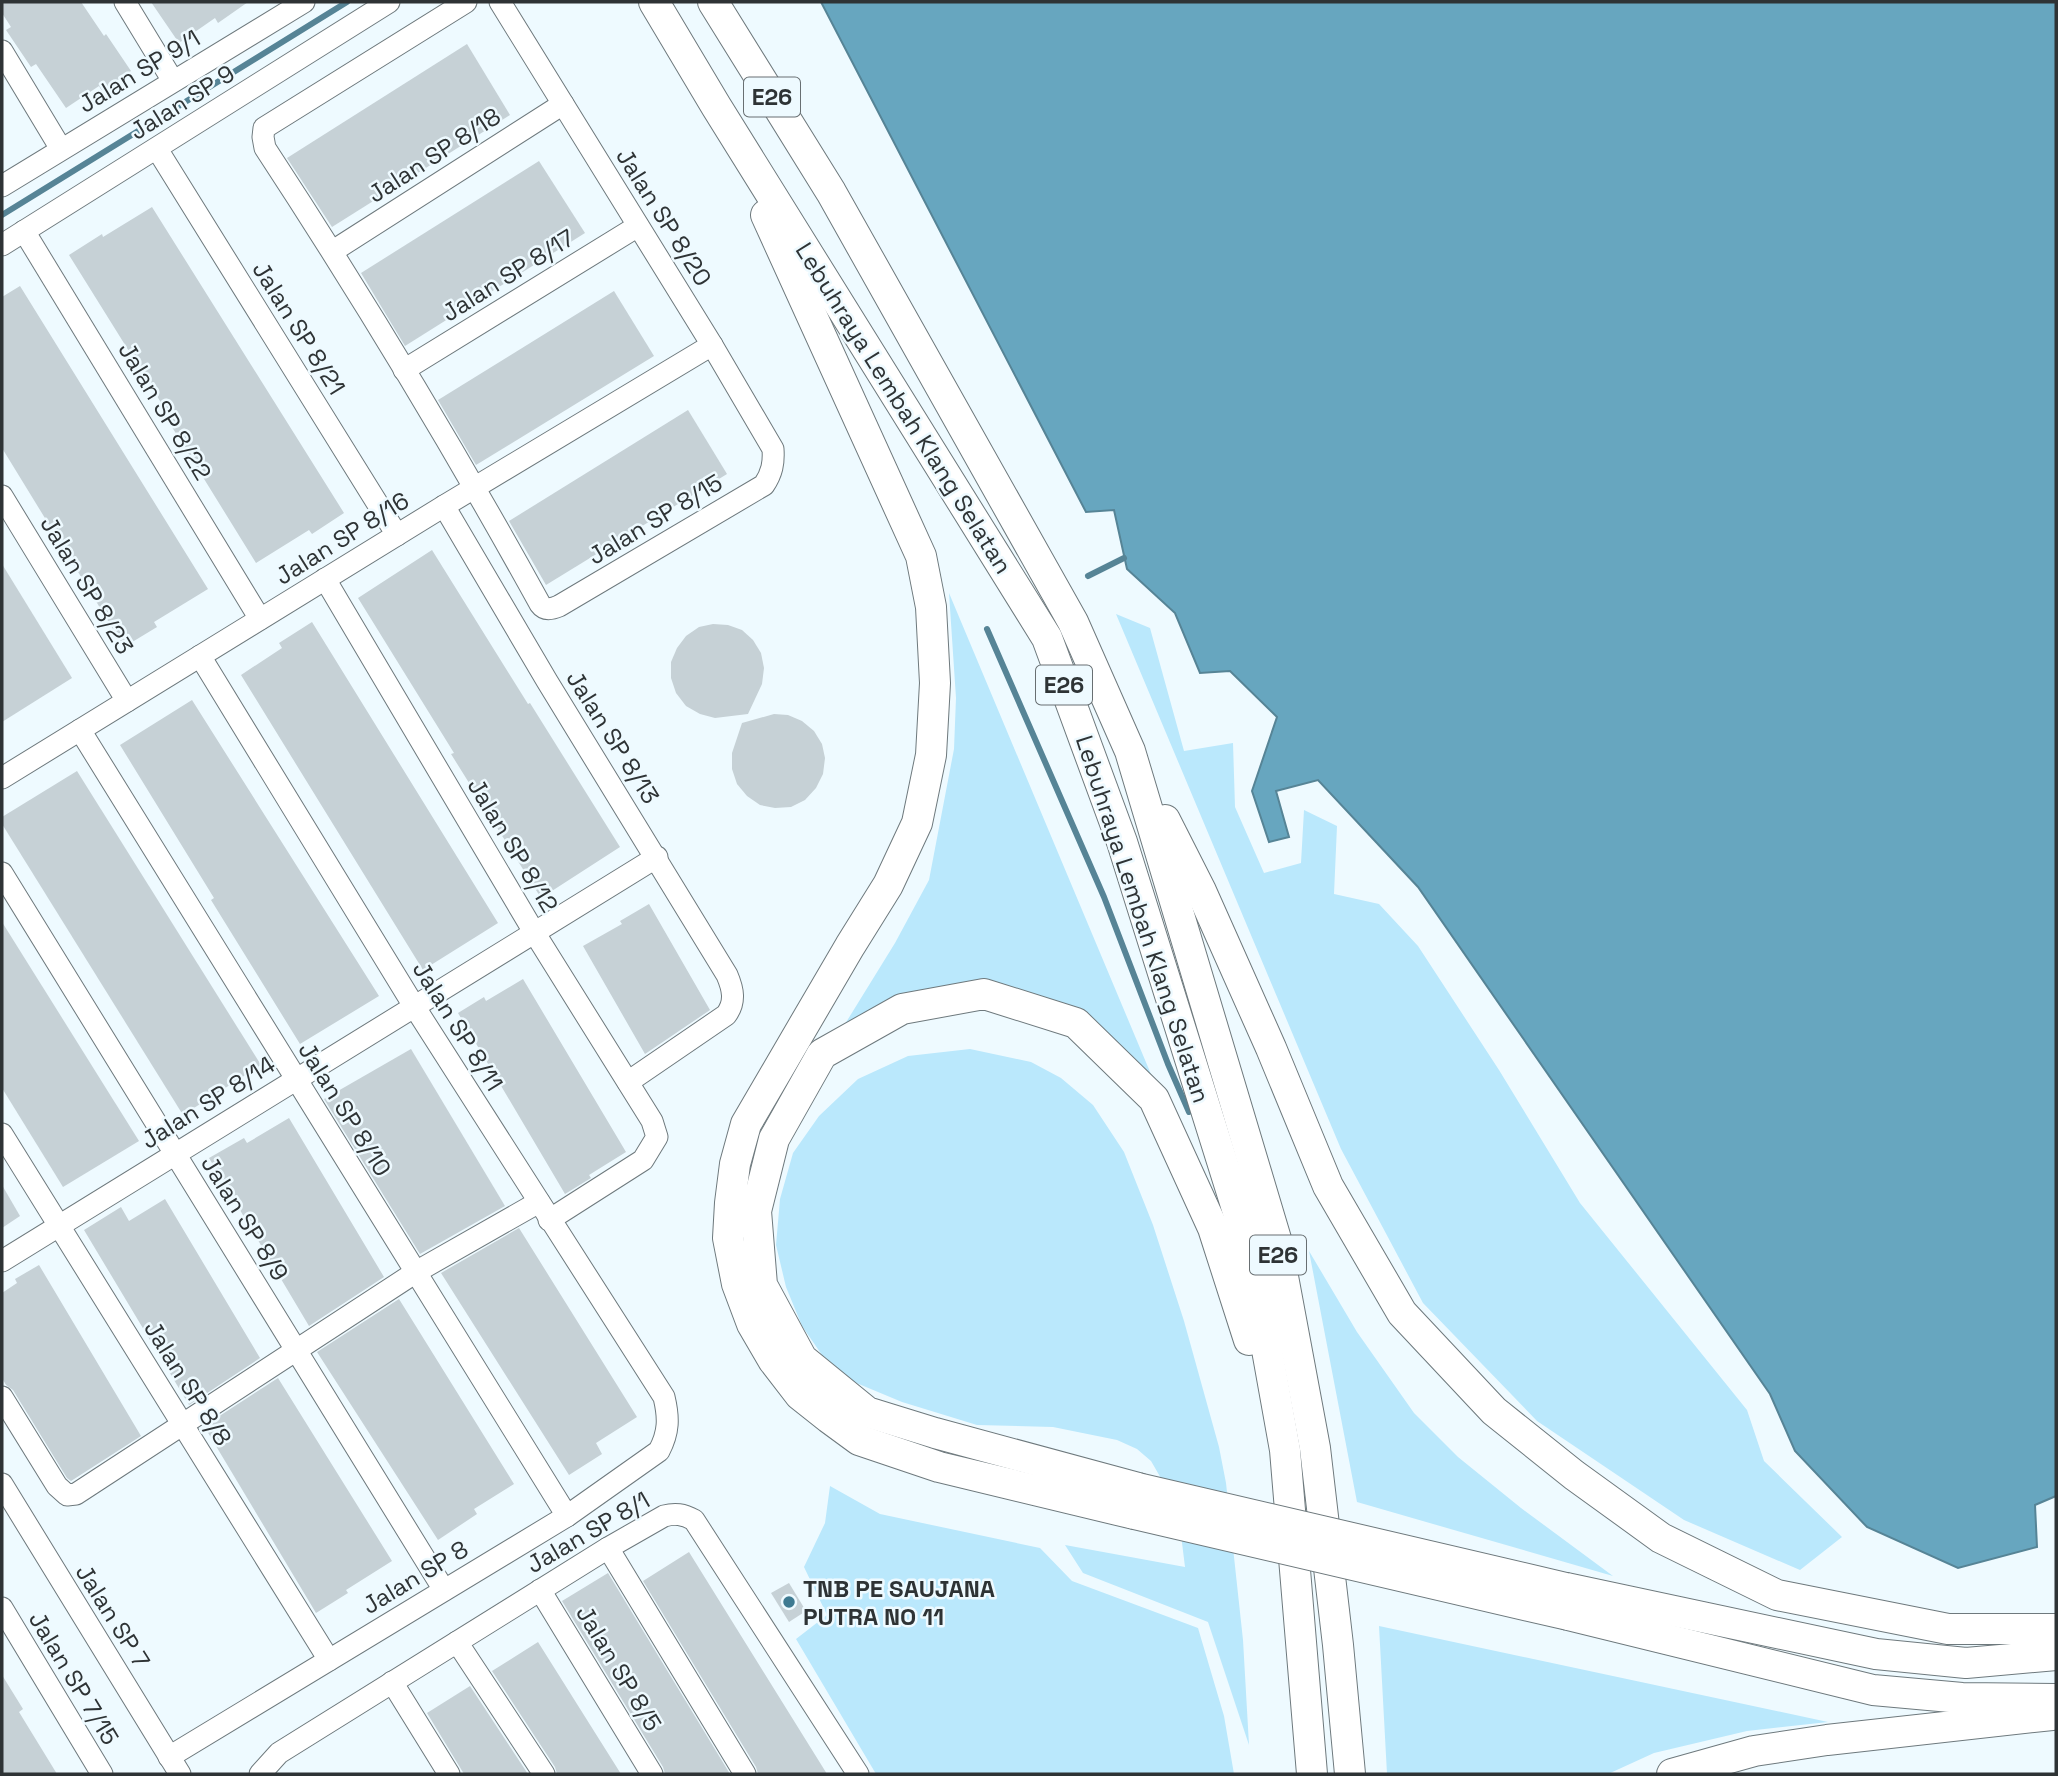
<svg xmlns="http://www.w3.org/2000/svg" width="2058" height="1776" viewBox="0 0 2058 1776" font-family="'Space Grotesk',sans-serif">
  <rect width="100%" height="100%" fill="#eefaff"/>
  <g fill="#bae8fc">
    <polygon points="949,593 1153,1079 1084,1017 900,1000 845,1024 895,943 929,880 954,749 956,698"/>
    <polygon points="1116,614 1150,628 1184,751 1233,743 1235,807 1264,873 1301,863 1304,810 1337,826 1334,894 1379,904 1418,946 1499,1070 1580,1203 1747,1410 1764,1461 1842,1537 1800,1570 1684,1520 1537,1421 1423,1303 1341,1149"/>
    <polygon points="970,1049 1031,1062 1061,1078 1093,1105 1124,1152 1153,1225 1184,1321 1219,1447 1226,1483 1243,1640 1249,1745 1208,1622 1083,1573 1065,1545 1185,1567 1175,1486 1162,1480 1151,1461 1137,1449 1117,1440 1053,1427 977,1425 902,1402 854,1382 822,1355 802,1326 786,1287 776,1245 780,1199 793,1153 819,1116 858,1079 908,1056"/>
    <polygon points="1309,1251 1357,1332 1414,1413 1458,1457 1521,1508 1613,1576 1357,1502"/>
    <polygon points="830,1486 880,1514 1040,1548 1072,1581 1198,1628 1224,1716 1234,1774 876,1774 796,1639 827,1615 804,1567 825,1523"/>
    <polygon points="1379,1626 1828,1722 1747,1731 1654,1753 1608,1774 1387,1774"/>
  </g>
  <polygon fill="#67a6bf" stroke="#568496" stroke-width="2" points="821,2 2056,2 2056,1496 2035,1505 2037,1547 1958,1568 1867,1527 1795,1451 1770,1394 1418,887 1318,780 1276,791 1289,837 1269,842 1252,791 1277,717 1230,671 1200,673 1175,613 1127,569 1114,510 1086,512"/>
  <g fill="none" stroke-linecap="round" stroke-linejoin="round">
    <g stroke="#568496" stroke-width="6">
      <polyline points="2,215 347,2"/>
      <polyline points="1088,576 1124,558"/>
      <polyline points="987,629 1104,897 1168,1064 1189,1112"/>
    </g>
  </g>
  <g fill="#c6d1d6">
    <polygon points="2,2 81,2 104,36 106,34 131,71 102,91 99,86 66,108 36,64 31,67 6,30 11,27 2,13"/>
    <polygon points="151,2 248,2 218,23 215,18 179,43"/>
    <polygon points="467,44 510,115 332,227 287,158"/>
    <polygon points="539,161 585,233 405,346 361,273"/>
    <polygon points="152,207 344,513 312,534 309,530 256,563 167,419 170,417 69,255 102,234 103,237"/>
    <polygon points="20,286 208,589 154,622 157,627 124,647 2,448 2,297"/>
    <polygon points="614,291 654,356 476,465 438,400"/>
    <polygon points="688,410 727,474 546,585 509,521"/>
    <polygon points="432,550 528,704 530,703 620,847 541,898 451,754 454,753 358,598"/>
    <polygon points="2,564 72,678 2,722"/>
    <polygon points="312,622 498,923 423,970 241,675 282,648 279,643"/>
    <polygon points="713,624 728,625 742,630 753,640 761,653 764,668 762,684 748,714 715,718 700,714 686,706 676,693 671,678 671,662 677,648 686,636 699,627"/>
    <polygon points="192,700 379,996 300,1044 211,900 214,898 120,745"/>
    <polygon points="774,714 788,715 802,721 814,731 822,744 825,758 823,774 816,788 805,800 791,807 775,808 760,805 747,796 737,784 732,769 732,753 742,723"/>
    <polygon points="77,771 261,1065 183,1115 2,824 2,817"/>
    <polygon points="649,904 710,1010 645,1054 583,946 622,924 620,921"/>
    <polygon points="2,922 139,1141 63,1187 2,1088"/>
    <polygon points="523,979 626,1152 589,1175 591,1178 565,1194 458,1013 484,997 486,1001"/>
    <polygon points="411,1049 505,1206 420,1254 324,1099"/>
    <polygon points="289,1118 384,1277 309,1326 209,1158 244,1138 247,1143"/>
    <polygon points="2,1185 20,1216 2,1228"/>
    <polygon points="165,1199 260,1358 189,1405 84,1230 121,1207 129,1221"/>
    <polygon points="519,1228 637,1417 596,1443 602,1454 569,1475 441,1273"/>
    <polygon points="39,1265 141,1436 71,1481 67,1478 13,1390 6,1385 2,1378 2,1293 17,1283 15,1279"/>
    <polygon points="399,1299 514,1484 474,1509 477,1514 438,1540 317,1352"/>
    <polygon points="278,1378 392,1561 346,1590 348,1593 316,1613 204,1426"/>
    <polygon points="689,1552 827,1774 758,1774 756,1767 643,1581"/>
    <polygon points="608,1573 730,1774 665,1774 663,1767 562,1601"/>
    <polygon points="789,1583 806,1611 789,1622 771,1593"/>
    <polygon points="538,1642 621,1774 557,1774 555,1767 492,1671"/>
    <polygon points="2,1675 23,1709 19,1712 57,1774 2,1774"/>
    <polygon points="470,1686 528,1774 464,1774 427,1713"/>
  </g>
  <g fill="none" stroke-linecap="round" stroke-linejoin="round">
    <defs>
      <g id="minor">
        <polyline points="125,2 173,81"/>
        <path d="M 466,2 L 264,128 L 263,137 L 265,148 C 362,296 454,448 540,604 C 545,611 552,609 559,606 L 764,485 C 772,473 774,463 773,449 L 712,345 L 500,2"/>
        <polyline points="2,51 61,149"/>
        <polyline points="157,149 397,535"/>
        <polyline points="2,186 304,2"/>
        <polyline points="24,231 260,619"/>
        <polyline points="2,245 389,2"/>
        <polyline points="333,251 563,104"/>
        <polyline points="404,370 638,226"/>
        <polyline points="2,496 127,701"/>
        <path d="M 444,506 L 547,681 L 727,975 C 733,989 736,1002 726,1015 L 628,1082"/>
        <polyline points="325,579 534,932 652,1121 657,1137 643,1160 549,1220"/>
        <polyline points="80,730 567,1516"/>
        <polyline points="2,778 444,506 712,345"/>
        <polyline points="2,873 444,1590"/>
        <polyline points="2,1134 329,1660"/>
        <polyline points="2,1261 657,857"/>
        <polyline points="2,1397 57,1486 67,1495 76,1494 416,1272 539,1202"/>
        <polyline points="2,1484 180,1774"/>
        <polyline points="608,1548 745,1774"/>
        <polyline points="540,1590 652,1774"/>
        <polyline points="2,1608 102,1774"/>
        <polyline points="457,1642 544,1774"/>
        <polyline points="392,1682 449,1774"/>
        <path d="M 169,1757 L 567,1516 L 659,1451 C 669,1432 669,1418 664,1397 L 414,1006 L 200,656"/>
        <path d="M 260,1774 L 279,1753 L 608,1548 L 664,1516 C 675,1513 683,1514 694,1520 L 858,1774"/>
      </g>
      <g id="highway">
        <polyline points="654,2 716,106 1047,638 1122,842 1248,1244 1285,1450 1312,1774"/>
        <polyline points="713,2 831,192 1073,622 1130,751 1276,1239 1315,1448 1338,1645 1350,1774"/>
        <polyline points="766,215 921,556 931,607 935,683 931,755 917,823 888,885 850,946 746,1124 735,1164 730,1203 728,1238 737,1284 752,1324 773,1360 800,1395 829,1418 859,1440 939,1467 1134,1514"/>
        <polyline points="1165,820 1201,891 1271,1048 1328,1186 1402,1313 1494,1411 1574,1475 1661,1538 1777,1595 1948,1629 2056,1629"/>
        <polyline points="1138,1488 935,1433 867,1412 802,1359 762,1285 756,1211 774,1139 822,1054 902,1009 984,994 1076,1023 1154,1099 1213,1228 1249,1340"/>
        <polyline points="1566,1588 1876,1654 1966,1663 2056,1655"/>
        <polyline points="1568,1615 1873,1690 1962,1698 2056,1699"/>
        <polyline points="1672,1774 1754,1751 1827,1740 2052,1715"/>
      </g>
    </defs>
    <use href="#minor" stroke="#6e797d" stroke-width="23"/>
    <use href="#highway" stroke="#6e797d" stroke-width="32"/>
    <use href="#minor" stroke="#fff" stroke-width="21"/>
    <use href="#highway" stroke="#fff" stroke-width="30"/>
    <defs>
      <g id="highway-bridge">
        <polyline points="1138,1488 1566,1588"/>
        <polyline points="1134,1514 1568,1615"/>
      </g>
    </defs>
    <use href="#highway-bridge" stroke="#6e797d" stroke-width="32" stroke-linecap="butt"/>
    <use href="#highway-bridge" stroke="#fff" stroke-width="30"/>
  </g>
  <circle fill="#3e7a91" stroke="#eefaff" stroke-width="2.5" cx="789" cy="1602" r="7"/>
  <g text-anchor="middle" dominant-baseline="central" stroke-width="5" stroke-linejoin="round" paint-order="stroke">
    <g fill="#eefaff" stroke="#686f72" stroke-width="2">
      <rect x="744" y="77.5" width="56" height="39" rx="5"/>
      <rect x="1036" y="665.5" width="56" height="39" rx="5"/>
      <rect x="1250" y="1235.5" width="56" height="39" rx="5"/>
    </g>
    <g font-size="23" font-weight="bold" fill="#2e3335">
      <text x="772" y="97">E26</text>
      <text x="1064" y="685">E26</text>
      <text x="1278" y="1255">E26</text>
    </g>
    <g font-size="24" fill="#2e3335" stroke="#eefaff">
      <text transform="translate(139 71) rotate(-31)">Jalan SP 9/1</text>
      <text transform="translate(182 102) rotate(-32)">Jalan SP 9</text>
      <text transform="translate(434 155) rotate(-33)">Jalan SP 8/18</text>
      <text transform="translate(664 217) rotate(58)">Jalan SP 8/20</text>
      <text transform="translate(508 275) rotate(-32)">Jalan SP 8/17</text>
      <text transform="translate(299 328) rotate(58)">Jalan SP 8/21</text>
      <text transform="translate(904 408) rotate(58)">Lebuhraya Lembah Klang Selatan</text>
      <text transform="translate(165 411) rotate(59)">Jalan SP 8/22</text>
      <text transform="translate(655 519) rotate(-31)">Jalan SP 8/15</text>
      <text transform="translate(342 538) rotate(-32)">Jalan SP 8/16</text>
      <text transform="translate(87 585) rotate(59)">Jalan SP 8/23</text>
      <text transform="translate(613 737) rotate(58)">Jalan SP 8/13</text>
      <text transform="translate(513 845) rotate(59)">Jalan SP 8/12</text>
      <text transform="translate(1143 919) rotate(72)">Lebuhraya Lembah Klang Selatan</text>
      <text transform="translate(458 1026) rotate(58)">Jalan SP 8/11</text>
      <text transform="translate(208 1102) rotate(-32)">Jalan SP 8/14</text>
      <text transform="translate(345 1109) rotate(58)">Jalan SP 8/10</text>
      <text transform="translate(245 1218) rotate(58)">Jalan SP 8/9</text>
      <text transform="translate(188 1383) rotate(58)">Jalan SP 8/8</text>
      <text transform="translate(588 1532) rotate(-30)">Jalan SP 8/1</text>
      <text transform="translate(415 1577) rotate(-31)">Jalan SP 8</text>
      <text transform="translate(113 1616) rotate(58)">Jalan SP 7</text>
      <text transform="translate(619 1668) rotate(59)">Jalan SP 8/5</text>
      <text transform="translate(74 1678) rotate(59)">Jalan SP 7/15</text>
    </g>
    <g font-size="24" font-weight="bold" fill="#2e3335" stroke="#eefaff" text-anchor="start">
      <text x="803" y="1588">TNB PE SAUJANA<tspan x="803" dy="28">PUTRA NO 11</tspan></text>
    </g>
  </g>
  <rect width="2058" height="1776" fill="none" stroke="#2e3335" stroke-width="7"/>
</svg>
